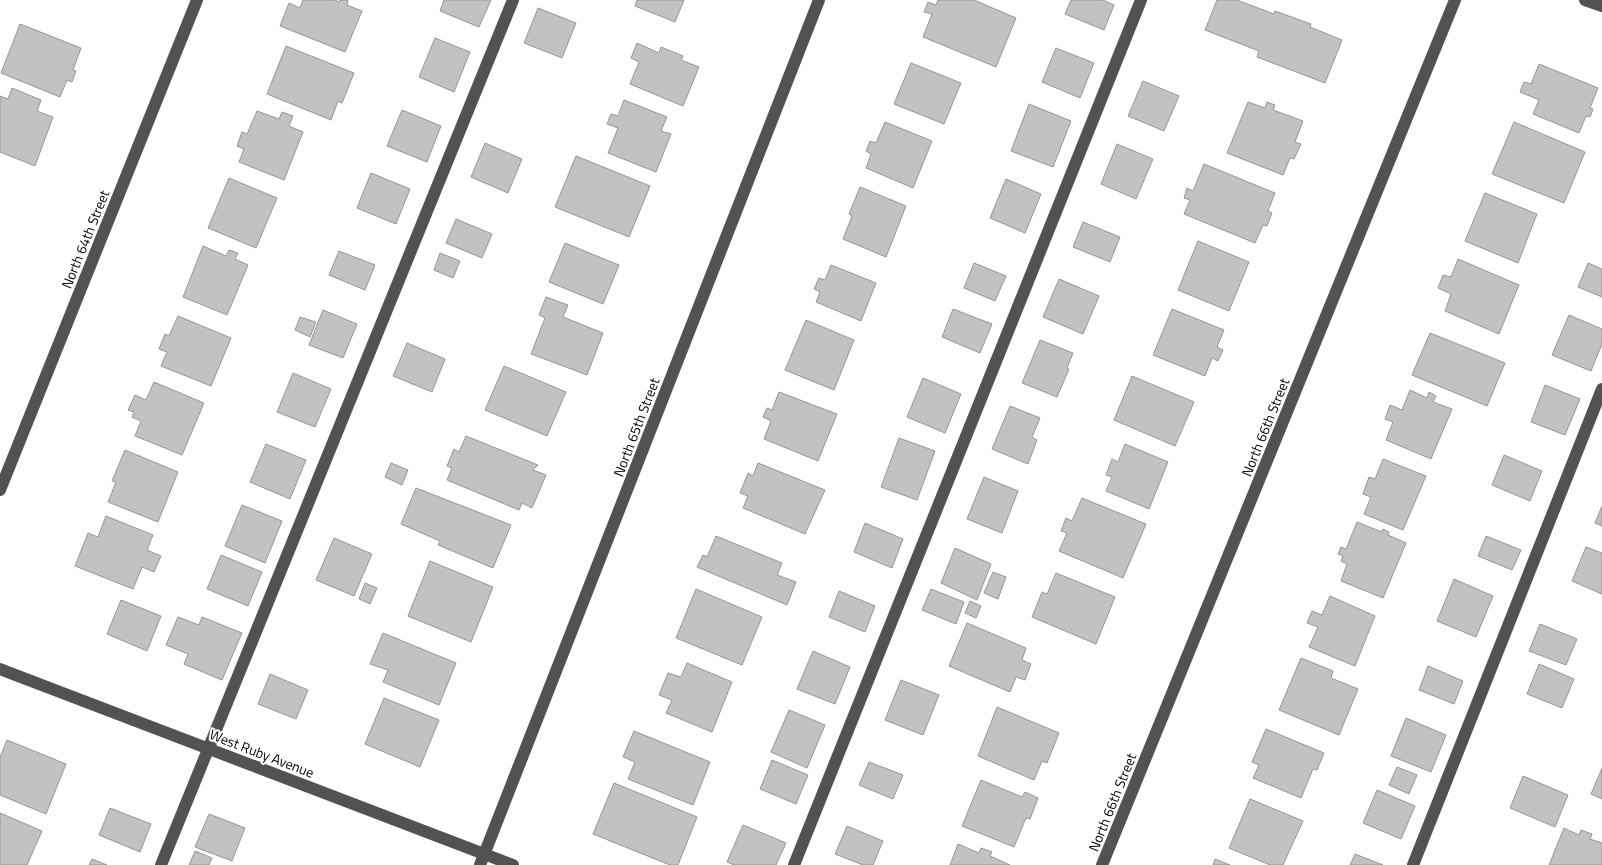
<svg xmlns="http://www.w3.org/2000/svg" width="1602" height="865" viewBox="0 0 1602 865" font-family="'Titillium Web',sans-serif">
  <rect width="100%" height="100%" fill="#fff"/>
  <g fill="#c2c2c2" stroke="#969696">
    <polygon points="303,0 335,0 339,2 340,0 347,0 348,1 347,5 362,11 345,52 280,26 289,3 300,8"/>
    <polygon points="444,0 491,0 479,27 440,11"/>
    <polygon points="637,0 684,0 675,22 635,6"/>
    <polygon points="938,0 974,0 1016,18 996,67 923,37 932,14 924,12 928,2 936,5"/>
    <polygon points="1071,0 1103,0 1114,5 1104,30 1065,14"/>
    <polygon points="1217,0 1237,0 1274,14 1275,11 1311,24 1310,27 1342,40 1325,83 1257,57 1259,51 1205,30"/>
    <polygon points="538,8 576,23 562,58 524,43"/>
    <polygon points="20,24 81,48 73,70 76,71 72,82 67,80 60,97 1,73"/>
    <polygon points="435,38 470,52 454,92 419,77"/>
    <polygon points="637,43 659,53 661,47 683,56 681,60 699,67 683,106 630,84 639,62 631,58"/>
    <polygon points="286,46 354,73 342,103 338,101 331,120 267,94"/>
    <polygon points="1056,48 1094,63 1080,98 1042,82"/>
    <polygon points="911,63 961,83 944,124 894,104"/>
    <polygon points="1539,64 1598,88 1590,108 1593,109 1590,117 1586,116 1579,133 1533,114 1539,100 1520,92 1524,82 1531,84"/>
    <polygon points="1143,81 1179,96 1164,131 1128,116"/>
    <polygon points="12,88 41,100 37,111 53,117 35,166 0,152 0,96 8,99"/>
    <polygon points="624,100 667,117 661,131 671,134 656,172 608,153 618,128 607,124 611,114 618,116"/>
    <polygon points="1248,102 1265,108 1267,102 1275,105 1273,110 1303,121 1295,142 1301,144 1294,159 1290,158 1283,175 1227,153"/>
    <polygon points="1029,104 1071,121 1053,167 1011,151"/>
    <polygon points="402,110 441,126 427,162 387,146"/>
    <polygon points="257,111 279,119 282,112 293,116 289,126 303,132 284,180 239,162 244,149 237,146 242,132 247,134"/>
    <polygon points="885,122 932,141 913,188 866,168 871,154 866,151 870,141 876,143"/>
    <polygon points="1514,122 1585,152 1564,203 1492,174"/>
    <polygon points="485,143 522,159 508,193 471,177"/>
    <polygon points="1117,144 1153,159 1136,199 1101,184"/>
    <polygon points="576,156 650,186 629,237 555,207"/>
    <polygon points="1204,164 1275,193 1268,211 1272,213 1267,226 1263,225 1255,243 1184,214 1190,200 1184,198 1187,188 1193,191"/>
    <polygon points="371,173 410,189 396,224 357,208"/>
    <polygon points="229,178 277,198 256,248 208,228"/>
    <polygon points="1006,179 1041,194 1025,233 990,218"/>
    <polygon points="860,187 906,206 886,257 843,239 852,216 849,214"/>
    <polygon points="1485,193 1537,214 1518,263 1465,241"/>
    <polygon points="456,219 492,234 482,258 446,243"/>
    <polygon points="1083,222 1120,237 1110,262 1073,247"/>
    <polygon points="1198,241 1249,262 1229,311 1178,290"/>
    <polygon points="565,243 619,265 603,304 549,282"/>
    <polygon points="203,246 226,256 229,250 238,253 235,259 248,265 227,315 183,297"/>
    <polygon points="339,251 375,265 365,290 329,275"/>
    <polygon points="440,253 460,261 453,278 434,270"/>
    <polygon points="1458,259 1519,285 1499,334 1445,311 1451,294 1438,288 1443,275 1451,277"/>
    <polygon points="974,263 1006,276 995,301 964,288"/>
    <polygon points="1588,263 1602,269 1602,297 1578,287"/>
    <polygon points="831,265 876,283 861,321 816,302 820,292 814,289 819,278 825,280"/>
    <polygon points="1059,279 1099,296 1083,334 1043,317"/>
    <polygon points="546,297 568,305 563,317 603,333 587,375 531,354 545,318 539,315"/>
    <polygon points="953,309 992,324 980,353 942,337"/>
    <polygon points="1172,309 1224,330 1217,347 1223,350 1218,361 1212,358 1205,376 1153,355"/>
    <polygon points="323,310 357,324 343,358 309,345"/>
    <polygon points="1569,315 1602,329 1602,344 1591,371 1552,355"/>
    <polygon points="178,316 231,338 211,386 161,366 167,352 159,349 165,334 169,336"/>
    <polygon points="300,317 316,322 310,337 295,330"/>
    <polygon points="806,320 854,340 834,390 785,370"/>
    <polygon points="1430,333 1505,363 1487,406 1412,375"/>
    <polygon points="1040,340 1073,353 1067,368 1069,369 1057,397 1022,383"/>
    <polygon points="407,343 445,359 432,392 393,376"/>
    <polygon points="504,366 566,392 547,436 485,410"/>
    <polygon points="293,373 331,389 315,427 277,412"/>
    <polygon points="1132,376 1194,402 1175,446 1114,420"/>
    <polygon points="923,378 961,394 945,433 907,417"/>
    <polygon points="154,382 204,403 182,455 135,436 141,421 132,417 134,412 128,410 135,395 146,400"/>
    <polygon points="1545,385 1580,399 1565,435 1531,422"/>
    <polygon points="1410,390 1427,398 1429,392 1436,396 1433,402 1452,409 1431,459 1386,440 1393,422 1385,419 1390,405 1402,410"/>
    <polygon points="779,392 837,414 818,461 764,439 771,421 763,417 767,408 772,410"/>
    <polygon points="1010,406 1040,418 1032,437 1037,440 1028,464 992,449"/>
    <polygon points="466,436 538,465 533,470 546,475 532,508 522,503 519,510 447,480 452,468 447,466 454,449 459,452"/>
    <polygon points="899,438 935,451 917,500 881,487"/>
    <polygon points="266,444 306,460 290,499 250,482"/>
    <polygon points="1125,444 1168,462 1149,509 1106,491 1112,477 1106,475 1112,459 1118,462"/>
    <polygon points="125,450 178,472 158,522 108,502 116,482 112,481"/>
    <polygon points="1504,455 1542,471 1530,501 1492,485"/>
    <polygon points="1383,459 1426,476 1403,530 1364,514 1371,497 1363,494 1369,477 1375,479"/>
    <polygon points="391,463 408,470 402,485 385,477"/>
    <polygon points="758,463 825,490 805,534 743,508 748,496 740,493 748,473 753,476"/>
    <polygon points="984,477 1018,491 1002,533 967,519"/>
    <polygon points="416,488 511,525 493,568 438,545 440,541 401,524"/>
    <polygon points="1082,498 1146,524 1123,578 1059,551 1067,533 1061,531 1066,518 1072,521"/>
    <polygon points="242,505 282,521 265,563 225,546"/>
    <polygon points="1602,506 1602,526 1595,523"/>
    <polygon points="106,516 153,535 147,550 161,556 154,572 142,567 133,589 75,566 88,533 98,537"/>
    <polygon points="1357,522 1382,532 1383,529 1389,532 1388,535 1406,543 1383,598 1341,581 1347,564 1341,561 1343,556 1338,554 1341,547 1346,549"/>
    <polygon points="865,523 903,539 892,568 854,552"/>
    <polygon points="716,536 782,563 777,575 796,582 787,605 697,567 703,555 707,557"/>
    <polygon points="1486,536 1521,550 1512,570 1478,556"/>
    <polygon points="334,538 372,554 354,596 316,580"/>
    <polygon points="1586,547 1602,553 1602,594 1572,581"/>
    <polygon points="955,548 991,564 977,600 941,583"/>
    <polygon points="221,555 262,572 248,606 207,589"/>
    <polygon points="430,561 493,587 471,642 408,616"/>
    <polygon points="993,572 1006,577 998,599 984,593"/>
    <polygon points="1056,573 1115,597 1096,644 1032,617 1042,592 1047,594"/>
    <polygon points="1454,579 1493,596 1476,637 1437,621"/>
    <polygon points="365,583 377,588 370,604 359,599"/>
    <polygon points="696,589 762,617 742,665 676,638"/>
    <polygon points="931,589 964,602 956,624 922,610"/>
    <polygon points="839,591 875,606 865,632 829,617"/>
    <polygon points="1330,596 1375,616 1355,666 1309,647 1318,627 1307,623 1312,611 1322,615"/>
    <polygon points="121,600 161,616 147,651 107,634"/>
    <polygon points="970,601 981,606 976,618 965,613"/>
    <polygon points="178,617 199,625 202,617 242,633 222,680 184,664 188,654 166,645"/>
    <polygon points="967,623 1026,648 1022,660 1031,664 1025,680 1016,677 1010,692 949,666"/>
    <polygon points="1540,624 1577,639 1566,665 1529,651"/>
    <polygon points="383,633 456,663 439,705 383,682 388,670 370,664"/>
    <polygon points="813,651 850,667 835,704 797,689"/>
    <polygon points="1301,658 1333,671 1331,678 1358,689 1339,735 1279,710"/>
    <polygon points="687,663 732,682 712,732 666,713 672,700 659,695 668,673 681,677"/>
    <polygon points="1539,664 1574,679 1562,708 1527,694"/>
    <polygon points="1428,666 1463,681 1454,704 1419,690"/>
    <polygon points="270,674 308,690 296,719 258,704"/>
    <polygon points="901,680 939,695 923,735 885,720"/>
    <polygon points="384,698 439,720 420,767 365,744"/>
    <polygon points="997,707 1059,733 1047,763 1042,761 1034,780 978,756"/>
    <polygon points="789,710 825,725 807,768 771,752"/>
    <polygon points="1406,718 1446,735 1431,772 1391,756"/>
    <polygon points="1266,729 1324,753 1317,770 1313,769 1301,798 1253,778 1259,765 1252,762"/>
    <polygon points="634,731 710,762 693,805 628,779 635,762 623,757"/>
    <polygon points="7,740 66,764 46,814 0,795 0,757"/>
    <polygon points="772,760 808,775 796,804 760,789"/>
    <polygon points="869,762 903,775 893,799 859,785"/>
    <polygon points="1397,767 1417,775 1409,794 1389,785"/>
    <polygon points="1602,768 1602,799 1591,794"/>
    <polygon points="1523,776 1568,795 1555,827 1510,808"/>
    <polygon points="981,780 1022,797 1025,792 1038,798 1030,819 1026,818 1014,847 962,826"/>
    <polygon points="614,783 697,817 678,865 670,865 593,834"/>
    <polygon points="1377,790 1415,806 1401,839 1363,823"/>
    <polygon points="1250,799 1303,821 1283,865 1270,865 1229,848"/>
    <polygon points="110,808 151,824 140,852 99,835"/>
    <polygon points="0,813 42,831 27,865 0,865"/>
    <polygon points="209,814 245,828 232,861 195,847"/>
    <polygon points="743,825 786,843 776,865 734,865 727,862"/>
    <polygon points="847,826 883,841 873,865 863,865 835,854"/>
    <polygon points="1564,828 1579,835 1581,830 1592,834 1590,839 1602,843 1602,865 1549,865"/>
    <polygon points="958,844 979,853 981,848 992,852 990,856 1010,865 950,865"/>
    <polygon points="195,851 212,858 209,865 189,865"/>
    <polygon points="1355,854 1383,865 1350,865"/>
    <polygon points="92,859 107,865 89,865"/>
    <polygon points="1215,859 1230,865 1213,865"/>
  </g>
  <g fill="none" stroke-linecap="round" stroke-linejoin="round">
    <g stroke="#525252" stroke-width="12">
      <polyline points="1585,0 1602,6"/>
      <polyline points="0,490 197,0"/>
      <polyline points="0,669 513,865"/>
      <polyline points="161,865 513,0"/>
      <polyline points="480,865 819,0"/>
      <polyline points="794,865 1141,0"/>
      <polyline points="1102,865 1455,0"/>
      <polyline points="1413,865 1602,389"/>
    </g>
  </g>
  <g text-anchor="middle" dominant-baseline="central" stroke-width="4" stroke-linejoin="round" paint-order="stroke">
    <g font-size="14" fill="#000" stroke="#fff">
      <text transform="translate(85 239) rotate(-68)">North 64th Street</text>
      <text transform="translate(636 427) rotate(-69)">North 65th Street</text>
      <text transform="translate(1265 427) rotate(-68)">North 66th Street</text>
      <text transform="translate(262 753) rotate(21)">West Ruby Avenue</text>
      <text transform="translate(1112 802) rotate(-68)">North 66th Street</text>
    </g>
  </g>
</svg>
